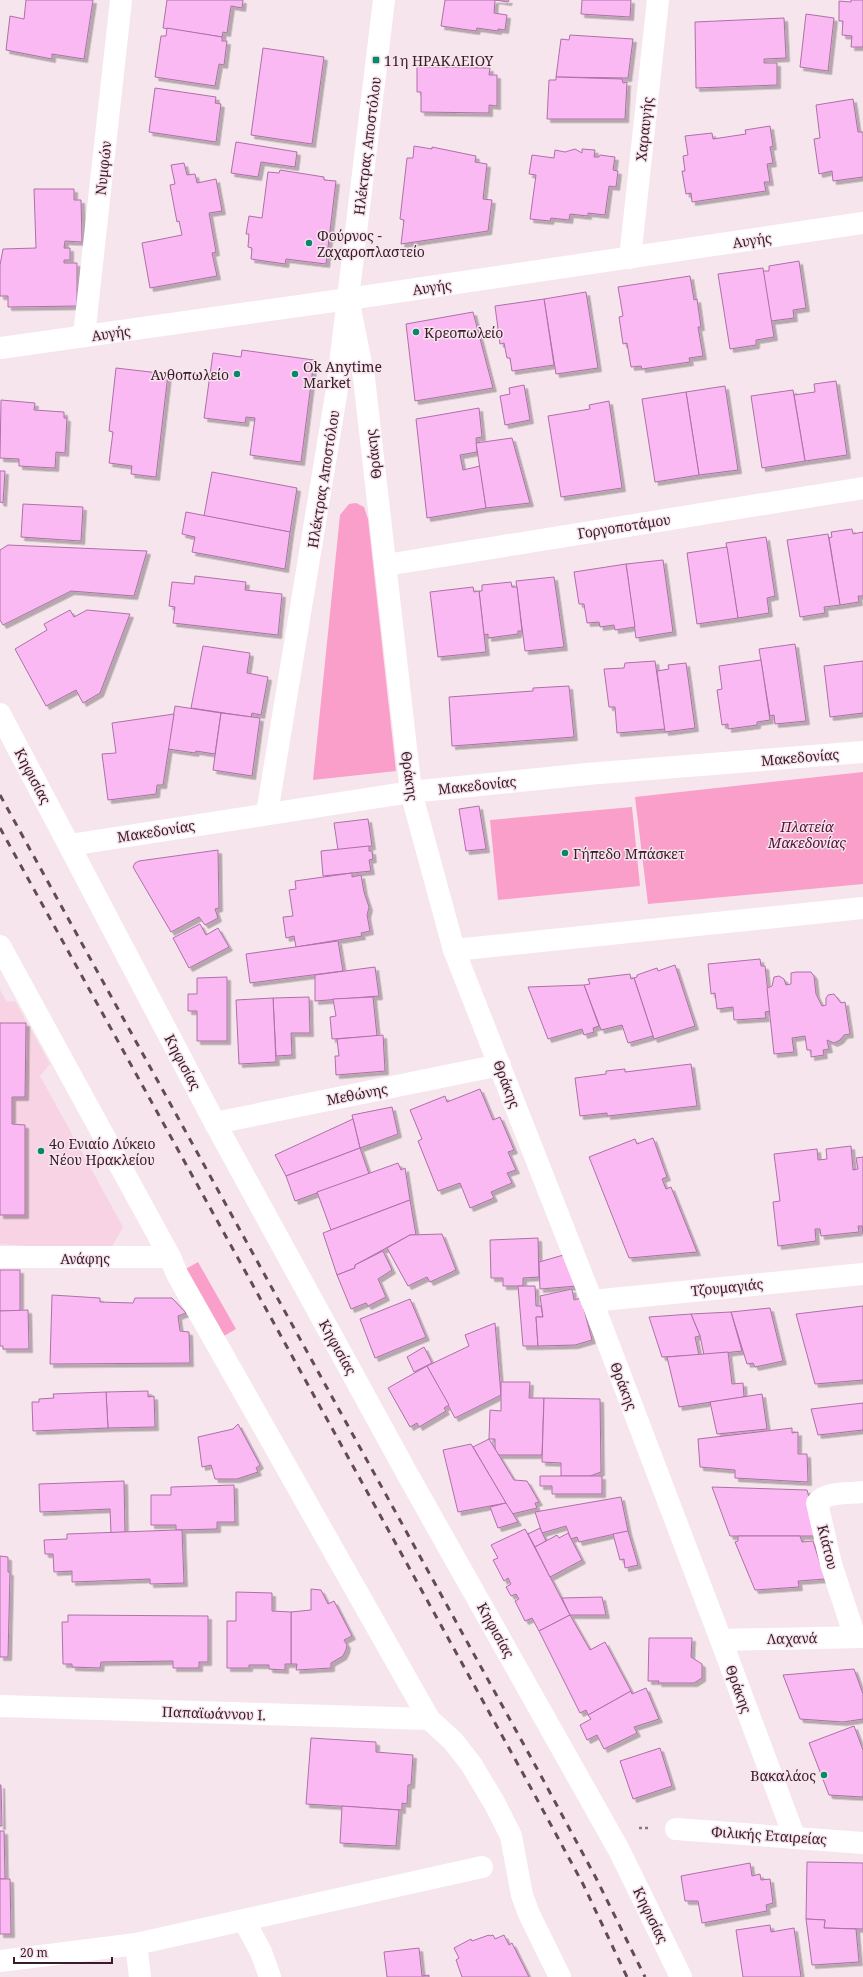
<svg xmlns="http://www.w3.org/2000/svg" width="863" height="1977" viewBox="0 0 863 1977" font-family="'Noto Serif',serif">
  <defs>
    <filter id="shadow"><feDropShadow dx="3.5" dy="3.5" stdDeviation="0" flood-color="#0004"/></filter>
  </defs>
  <rect width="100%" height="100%" fill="#f6e5ec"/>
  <polygon fill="#f8d3e3" points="0,990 7,1002 15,1001 50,1064 40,1076 123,1227 109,1252 0,1244"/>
  <g fill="#fa9fca">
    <polygon points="356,503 364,507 368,519 396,771 313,780 340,515 349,504"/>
    <polygon points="863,772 863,884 648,904 635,797"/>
    <polygon points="632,807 640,886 498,900 490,820"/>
    <polygon points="198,1262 236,1329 215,1341 177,1274"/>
  </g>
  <g fill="#fbb9f4" stroke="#ad70a7" filter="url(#shadow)">
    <polygon points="26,0 93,0 84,59 52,54 52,59 6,50 10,16 24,19"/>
    <polygon points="167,0 243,0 242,8 231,6 227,33 223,32 222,37 163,28"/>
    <polygon points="445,0 509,0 508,2 495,0 494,13 507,15 505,30 498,29 498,31 477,28 476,31 441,26"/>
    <polygon points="582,0 631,0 630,17 581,14"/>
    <polygon points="851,0 863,0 863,47 851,47 852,36 842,35 843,21 839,21 839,1 851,2"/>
    <polygon points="806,14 834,18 828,71 800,67"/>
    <polygon points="784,18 786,58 764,59 764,63 777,63 777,85 696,88 695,22"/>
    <polygon points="167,28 222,37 222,41 227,41 224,65 219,64 215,86 155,77 161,36 166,36"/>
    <polygon points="570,35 633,39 628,78 556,77 561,39 569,40"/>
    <polygon points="263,48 324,57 312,144 251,135"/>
    <polygon points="417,67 490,68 489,75 497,75 497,106 489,105 489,113 421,112 421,92 417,92"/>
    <polygon points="556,77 622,79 623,83 627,82 625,119 547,119 549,80 556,80"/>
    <polygon points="155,88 216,97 215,103 221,104 216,142 149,132"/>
    <polygon points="853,99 858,132 863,132 863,177 833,181 832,171 819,174 814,139 820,138 816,105"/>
    <polygon points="770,126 773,146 770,147 773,163 767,164 770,182 764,182 766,191 692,202 691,193 686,194 682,171 685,171 683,156 688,155 685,136 712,133 713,139 746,134 745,130"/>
    <polygon points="236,142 297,152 295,167 261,162 258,177 231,173"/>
    <polygon points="414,146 432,149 432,147 476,156 475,162 487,164 483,199 492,200 488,231 401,244 404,220 400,219 407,158 413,158"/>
    <polygon points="575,149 582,153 582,149 595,150 594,157 599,157 600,155 615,157 613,170 618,171 616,187 609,186 605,215 588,213 588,216 570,214 569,220 551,218 550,221 530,219 536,175 529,174 532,155 554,158 555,150 565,152"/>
    <polygon points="184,163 187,175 195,174 197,183 216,179 222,211 209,213 216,252 212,253 217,276 150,288 142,243 182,235 179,221 177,222 170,185 175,184 171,165"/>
    <polygon points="280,170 324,177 324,180 336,181 326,264 286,259 285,264 251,259 252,248 248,247 249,234 246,234 249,216 262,218 268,172 279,173"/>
    <polygon points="34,189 74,189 74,200 81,200 82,242 65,241 64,248 70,248 70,260 64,260 64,263 77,263 77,306 8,307 8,296 0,296 0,265 3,249 36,248"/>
    <polygon points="799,261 806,308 793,310 794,318 771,321 763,271 769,271 769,266"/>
    <polygon points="763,268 774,337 756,340 756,345 730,349 718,274"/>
    <polygon points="690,276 694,300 697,299 701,327 698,327 703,356 689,358 690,362 642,369 641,366 631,367 627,343 623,344 619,317 623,316 618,287"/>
    <polygon points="586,292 598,368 556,374 544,299"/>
    <polygon points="544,299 554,365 512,371 510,358 507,358 504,343 500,344 495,306"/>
    <polygon points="473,312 493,388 415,401 406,324"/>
    <polygon points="242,350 314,360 301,462 250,455 255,418 246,417 245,423 204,418 213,353 241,357"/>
    <polygon points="116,368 168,374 156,477 131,474 132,466 109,463 113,432 109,431"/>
    <polygon points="836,381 847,455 805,461 794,395 815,392 814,384"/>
    <polygon points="524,385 530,420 505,425 500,396 510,394 509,388"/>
    <polygon points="725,386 738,470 699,475 686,392"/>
    <polygon points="793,390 805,461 762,468 751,396"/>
    <polygon points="686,392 699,475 655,482 642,399"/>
    <polygon points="1,400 35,403 34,410 64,412 64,418 67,418 65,453 56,452 55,468 19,466 19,459 0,458"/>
    <polygon points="609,401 622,488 561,497 548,416 590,409 589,405"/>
    <polygon points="479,408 482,437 476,438 477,452 460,455 463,470 480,466 486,508 427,518 416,419"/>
    <polygon points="512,438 530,503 486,508 476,443"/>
    <polygon points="0,471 5,471 3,503 0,502"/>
    <polygon points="212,472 297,488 290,532 204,516"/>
    <polygon points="23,504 83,507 81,541 21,537"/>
    <polygon points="186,512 290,532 285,569 192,552 195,537 182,534"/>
    <polygon points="852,529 853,534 863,532 863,596 858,596 859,602 840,605 829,538 832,537 831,532"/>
    <polygon points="828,534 840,605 824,607 825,613 800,617 787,540"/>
    <polygon points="766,537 775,596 767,598 769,613 738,618 726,543"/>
    <polygon points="8,545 147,551 134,596 71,591 3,625 0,620 0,550"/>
    <polygon points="727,547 738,618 697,624 687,553"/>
    <polygon points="663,560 673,632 636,638 626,564"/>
    <polygon points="626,564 635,627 615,630 614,625 600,627 599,622 587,623 584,604 579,604 574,572"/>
    <polygon points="195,576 246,582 245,590 282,594 278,635 173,623 175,607 169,606 172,582 194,584"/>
    <polygon points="554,577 564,647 525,651 516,581"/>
    <polygon points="511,582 512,587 517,587 522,631 518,631 518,634 488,638 488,634 484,635 479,591 482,591 482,585"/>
    <polygon points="473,587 474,592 479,591 486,652 438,657 430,592"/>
    <polygon points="70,610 74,617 87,610 130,614 100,693 83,703 76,690 46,706 15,649 47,630 44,624"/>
    <polygon points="795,644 806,721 775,724 774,715 770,716 759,649"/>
    <polygon points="203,646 250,653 247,673 268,677 261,715 252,713 251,717 191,708"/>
    <polygon points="761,660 770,720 757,722 757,725 728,729 728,724 722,725 717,690 722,689 719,666"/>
    <polygon points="655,661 665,729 617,733 615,707 609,707 604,669 624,668 625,663"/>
    <polygon points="863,661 863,713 830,717 824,666"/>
    <polygon points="686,663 695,728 665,732 657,671 669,669 668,665"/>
    <polygon points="569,686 574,737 452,746 449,697 533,691 533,688"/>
    <polygon points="175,706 221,713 215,754 196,751 195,753 168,749"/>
    <polygon points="221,713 260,718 252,776 213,770"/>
    <polygon points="174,714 163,785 157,785 156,794 108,800 102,754 116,753 112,723"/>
    <polygon points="479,806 486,849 466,851 459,809"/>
    <polygon points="368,819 372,846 338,850 334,823"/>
    <polygon points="369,846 369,851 372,851 373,859 369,860 371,871 323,876 321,851"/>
    <polygon points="218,850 219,908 215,909 218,918 205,925 199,917 171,932 133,867 135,863 139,861"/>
    <polygon points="352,873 352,877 361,875 364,892 369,907 367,915 370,931 361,933 362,936 296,947 294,936 286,938 283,917 293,916 289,890 296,889 295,881"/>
    <polygon points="200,924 206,935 218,928 229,947 189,968 173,938"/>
    <polygon points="338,941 343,971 250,983 246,954"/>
    <polygon points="760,959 761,966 765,966 770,1011 765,1012 766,1018 734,1020 733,1007 717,1009 715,993 711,994 708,964"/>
    <polygon points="675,965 695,1026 654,1039 634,978 637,977 637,975 657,968 658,971"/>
    <polygon points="375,967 379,996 315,1001 315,975"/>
    <polygon points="796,972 811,972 814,976 816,994 822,1006 826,1005 826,998 828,995 834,994 841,1003 845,1002 850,1034 844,1035 840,1040 834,1043 827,1040 829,1049 823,1050 824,1055 811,1057 811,1050 807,1050 805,1036 792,1038 794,1052 774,1054 767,988 772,986 774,977 779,976 784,979 786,985 791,984 791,973"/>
    <polygon points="630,974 631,979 634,978 653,1036 628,1043 622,1025 601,1030 584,985 590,984 588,979"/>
    <polygon points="227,977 227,1041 197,1041 197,1011 188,1011 188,994 197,994 197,978"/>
    <polygon points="584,985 599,1026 593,1028 594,1032 584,1035 582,1029 548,1039 528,987"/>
    <polygon points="309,997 310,1033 291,1033 292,1055 276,1056 273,998"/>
    <polygon points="373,997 377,1036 332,1039 330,1017 336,1016 333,999"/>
    <polygon points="273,998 276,1062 239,1064 236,1000"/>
    <polygon points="0,1023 26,1023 25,1097 12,1097 12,1124 25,1125 25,1215 0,1215"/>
    <polygon points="383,1035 385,1071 336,1075 335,1056 339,1056 337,1039"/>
    <polygon points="691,1064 697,1106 607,1116 607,1113 580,1116 575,1078 606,1074 606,1071 625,1069 625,1072"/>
    <polygon points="480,1089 493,1120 500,1117 514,1150 508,1152 516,1170 507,1173 512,1183 491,1192 494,1198 470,1208 460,1183 438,1191 418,1141 422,1139 410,1110 445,1096 447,1102"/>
    <polygon points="392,1107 398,1134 360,1148 352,1115"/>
    <polygon points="353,1119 360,1148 286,1176 275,1155"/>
    <polygon points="653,1138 667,1177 662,1179 666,1189 671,1187 697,1252 629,1258 589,1157 635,1139 637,1144"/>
    <polygon points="851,1146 853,1170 858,1169 856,1158 863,1157 863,1234 862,1226 858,1226 859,1232 821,1236 820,1229 815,1229 816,1241 778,1246 773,1202 780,1201 774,1154 817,1149 818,1160 827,1159 826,1149"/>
    <polygon points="360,1148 369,1174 295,1201 286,1176"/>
    <polygon points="398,1163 401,1170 405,1168 410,1200 331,1230 317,1192"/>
    <polygon points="410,1200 416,1235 410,1235 355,1265 355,1268 337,1275 323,1233"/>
    <polygon points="442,1234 456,1270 430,1282 427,1277 408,1286 387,1248 410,1235"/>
    <polygon points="538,1238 539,1277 523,1278 523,1286 503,1286 503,1278 491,1278 490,1240"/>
    <polygon points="383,1251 392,1270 378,1279 386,1297 368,1306 366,1303 351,1309 337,1275 355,1268 355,1265"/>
    <polygon points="567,1254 577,1286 540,1289 539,1262"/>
    <rect x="0" y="1270" width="20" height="41"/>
    <polygon points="518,1286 535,1286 536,1306 541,1306 543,1317 536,1317 538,1346 523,1346"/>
    <polygon points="572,1289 574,1300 581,1298 592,1340 575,1345 538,1346 536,1317 543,1317 540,1296"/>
    <polygon points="52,1295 100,1298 100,1302 133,1303 135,1298 172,1298 186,1313 178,1316 180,1331 189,1332 190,1363 50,1364"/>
    <polygon points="410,1299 426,1337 375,1358 360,1319"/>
    <polygon points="863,1306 863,1380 815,1384 796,1314"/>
    <polygon points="770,1308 783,1361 755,1367 753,1363 747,1364 731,1312"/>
    <polygon points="28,1310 29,1349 3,1349 3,1346 0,1346 0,1311"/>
    <polygon points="731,1312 742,1351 704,1355 700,1336 691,1314"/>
    <polygon points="691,1314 700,1336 695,1337 699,1355 662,1357 649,1317"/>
    <polygon points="495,1323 501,1395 455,1418 427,1366 469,1346 465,1335"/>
    <polygon points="424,1347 432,1363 414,1372 407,1357"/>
    <polygon points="728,1352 732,1384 743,1383 744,1397 679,1407 667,1357"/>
    <polygon points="427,1366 449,1405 444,1408 446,1411 419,1427 417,1423 410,1427 388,1388"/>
    <polygon points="501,1382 530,1382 529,1398 544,1398 542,1455 497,1455 495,1448 495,1439 489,1439 490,1410 501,1411"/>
    <polygon points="148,1391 148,1397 154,1396 155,1427 108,1428 106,1392"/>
    <polygon points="106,1392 108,1428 33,1431 32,1402 39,1402 39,1399 54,1398 53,1394"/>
    <polygon points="762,1394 767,1429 717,1434 710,1402"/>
    <polygon points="544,1398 600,1399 601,1472 590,1476 561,1476 561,1463 542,1462"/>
    <polygon points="863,1403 863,1430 818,1435 811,1409"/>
    <polygon points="238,1424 260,1465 256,1468 258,1472 237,1479 215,1479 211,1465 202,1467 198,1437 233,1429"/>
    <polygon points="792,1428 792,1433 798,1432 798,1454 807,1454 808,1482 735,1478 735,1470 700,1467 698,1439"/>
    <polygon points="489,1439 514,1480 527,1481 539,1502 535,1503 537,1508 512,1514 473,1447"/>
    <polygon points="471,1444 506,1503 458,1512 443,1450"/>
    <polygon points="540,1476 602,1476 602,1494 552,1494 552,1486 540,1486"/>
    <polygon points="124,1481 125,1532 111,1533 110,1509 40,1512 39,1484"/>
    <polygon points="234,1485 235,1522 217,1522 217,1529 176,1530 176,1525 151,1525 151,1495 171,1495 171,1487"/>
    <polygon points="712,1487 807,1490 820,1536 730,1536"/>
    <polygon points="621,1497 628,1531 579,1542 577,1537 571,1539 566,1526 542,1533 535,1512"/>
    <polygon points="506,1503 518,1522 498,1528 490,1507"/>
    <polygon points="540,1528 546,1541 535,1547 528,1534"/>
    <polygon points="525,1529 570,1615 539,1631 532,1618 525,1621 515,1601 519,1599 516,1594 511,1596 506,1587 511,1584 508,1578 504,1581 493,1560 498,1558 491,1545"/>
    <polygon points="176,1530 182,1530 184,1583 150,1584 150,1579 72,1582 72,1571 54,1572 53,1554 45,1554 44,1540 67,1539 67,1534"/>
    <polygon points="628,1531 638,1565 625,1568 624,1559 620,1560 613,1534"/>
    <polygon points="568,1533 582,1560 550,1577 535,1547 557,1535 559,1538"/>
    <polygon points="738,1536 800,1536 802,1542 813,1541 825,1579 798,1581 799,1587 755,1590 735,1542 738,1541"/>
    <polygon points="0,1556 8,1557 8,1572 10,1572 8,1657 0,1657"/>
    <polygon points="311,1589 321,1590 328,1604 334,1601 352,1636 344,1640 347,1645 346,1650 343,1656 331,1663 331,1668 296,1670 297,1664 291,1664 291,1612 311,1610"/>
    <polygon points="236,1592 272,1593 272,1611 291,1612 291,1664 285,1664 285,1670 269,1669 269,1665 249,1665 249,1668 227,1668 227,1621 236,1621"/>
    <polygon points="602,1597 606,1615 570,1615 562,1598"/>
    <polygon points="68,1615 208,1616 208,1662 199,1662 199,1668 173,1668 173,1661 101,1662 100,1668 72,1667 72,1664 63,1664 62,1622 68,1622"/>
    <polygon points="570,1615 590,1650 605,1642 631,1691 588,1715 586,1710 580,1713 539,1631"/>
    <polygon points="649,1638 692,1638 691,1657 702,1664 702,1678 694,1683 658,1683 659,1681 648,1681"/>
    <polygon points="854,1669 863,1694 863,1719 843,1722 800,1719 783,1675"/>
    <polygon points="646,1688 659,1719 634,1727 637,1733 604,1749 597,1735 587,1740 580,1725 591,1719 588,1715 631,1691 632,1694"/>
    <polygon points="854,1726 863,1750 863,1797 829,1795 809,1743"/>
    <polygon points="311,1738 376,1742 376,1752 413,1755 411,1785 408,1785 407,1804 402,1803 402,1810 306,1804"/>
    <polygon points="660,1748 672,1786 633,1799 620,1761"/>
    <polygon points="0,1785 1,1785 2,1826 0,1826"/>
    <polygon points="342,1806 399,1810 396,1846 340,1843"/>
    <polygon points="0,1831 4,1831 5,1879 0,1879"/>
    <polygon points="807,1862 863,1863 863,1929 824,1928 825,1920 806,1919"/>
    <polygon points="750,1863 752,1876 760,1874 761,1880 770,1879 773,1903 766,1905 767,1911 702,1923 698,1901 685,1901 681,1876"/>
    <polygon points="0,1879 10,1879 11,1934 0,1934"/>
    <polygon points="806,1919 825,1920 824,1928 856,1929 859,1962 812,1965"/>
    <polygon points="770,1925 771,1932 794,1928 801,1977 743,1977 736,1930"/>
    <polygon points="489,1935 490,1936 493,1935 495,1939 504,1935 509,1945 512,1943 529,1977 462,1977 456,1960 459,1958 454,1948 471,1939 472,1941"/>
    <polygon points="419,1948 422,1976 429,1975 429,1977 387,1977 384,1952"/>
  </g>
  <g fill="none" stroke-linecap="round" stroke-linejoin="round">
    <polyline stroke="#8f7782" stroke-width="2.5" stroke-dasharray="3 3" stroke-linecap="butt" points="639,1828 650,1828"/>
    <g stroke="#fff" stroke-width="22">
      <polyline points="630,258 658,0"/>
      <polyline points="348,299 364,378 411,792 454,950 592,1301 721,1640 794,1836"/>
      <polyline points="84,336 121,0"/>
      <polyline points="0,348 348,299 863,223"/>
      <polyline points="386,565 863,488"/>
      <polyline points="0,714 215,1123 409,1477 619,1850 681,1977"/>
      <polyline points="267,813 337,389 384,0"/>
      <polyline points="70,845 411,792 587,774 863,752"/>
      <polyline points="0,946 170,1257 177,1274 429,1719 453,1741 471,1764 495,1804 511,1836 522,1895 529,1914 560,1977"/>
      <polyline points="454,950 863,908"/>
      <polyline points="215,1123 500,1065"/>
      <polyline points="0,1257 170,1257"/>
      <polyline points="592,1301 863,1274"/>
      <path d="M 855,1637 L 831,1564 L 817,1503 C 827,1491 848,1494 863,1492"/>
      <polyline points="721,1640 863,1637"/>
      <polyline points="0,1706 429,1719"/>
      <polyline points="676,1829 863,1843"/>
      <polyline points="244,1920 261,1952 270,1977"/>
      <polyline points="136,1944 140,1977"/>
      <polyline points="0,1961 136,1944 482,1867"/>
    </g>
    <g stroke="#654957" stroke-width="3" stroke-dasharray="7 7" stroke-linecap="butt">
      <polyline points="0,795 540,1774 596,1878 645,1977"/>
      <polyline points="0,828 526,1779 583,1884 627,1977"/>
    </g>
  </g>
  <g fill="#08876a" stroke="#f6e5ec" stroke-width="1.5">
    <rect x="372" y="56" width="8" height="8" rx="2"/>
    <circle cx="309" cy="243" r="4"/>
    <circle cx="416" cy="332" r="4"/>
    <circle cx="237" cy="374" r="4"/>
    <circle cx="295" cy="374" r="4"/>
    <circle cx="565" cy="853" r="4"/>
    <circle cx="41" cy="1151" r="4"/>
    <circle cx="824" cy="1775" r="4"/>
  </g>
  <g text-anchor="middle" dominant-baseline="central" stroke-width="3" stroke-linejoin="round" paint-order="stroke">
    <g font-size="14" fill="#3a1b2a" stroke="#f6e5ec" text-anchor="start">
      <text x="384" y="60">11η ΗΡΑΚΛΕΙΟΥ</text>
      <text x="317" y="235">Φούρνος -<tspan x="317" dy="16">Ζαχαροπλαστείο</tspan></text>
      <text x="424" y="332">Κρεοπωλείο</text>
      <text x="303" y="366">Ok Anytime<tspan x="303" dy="16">Market</tspan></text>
      <text x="229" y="374" text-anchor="end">Ανθοπωλείο</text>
      <text x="573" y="853">Γήπεδο Μπάσκετ</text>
      <text x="49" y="1143">4ο Ενιαίο Λύκειο<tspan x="49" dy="16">Νέου Ηρακλείου</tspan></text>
      <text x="816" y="1775" text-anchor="end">Βακαλάος</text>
    </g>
    <g font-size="14" fill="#3a1b2a" stroke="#f6e5ec">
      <text transform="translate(644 129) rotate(-84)">Χαραυγής</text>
      <text transform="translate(367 146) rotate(-83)">Ηλέκτρας Αποστόλου</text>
      <text transform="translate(103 168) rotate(-84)">Νυμφών</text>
      <text transform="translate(752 240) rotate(-8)">Αυγής</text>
      <text transform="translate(432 287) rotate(-8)">Αυγής</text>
      <text transform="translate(111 333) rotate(-8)">Αυγής</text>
      <text transform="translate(373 454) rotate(-97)">Θράκης</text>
      <text transform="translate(323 479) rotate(-81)">Ηλέκτρας Αποστόλου</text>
      <text transform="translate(624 526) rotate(-9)">Γοργοποτάμου</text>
      <text transform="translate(800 757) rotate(-5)">Μακεδονίας</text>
      <text transform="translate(33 776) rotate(62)">Κηφισίας</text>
      <text transform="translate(410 776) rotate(82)">Θράκης</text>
      <text transform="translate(477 785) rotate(-6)">Μακεδονίας</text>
      <text transform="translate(156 831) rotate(-9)">Μακεδονίας</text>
      <text transform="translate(183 1062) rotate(62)">Κηφισίας</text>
      <text transform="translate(507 1084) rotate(69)">Θράκης</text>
      <text transform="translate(357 1094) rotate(-11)">Μεθώνης</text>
      <text x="85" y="1258">Ανάφης</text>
      <text transform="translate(727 1287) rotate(-6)">Τζουμαγιάς</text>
      <text transform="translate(338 1347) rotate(61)">Κηφισίας</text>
      <text transform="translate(624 1386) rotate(69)">Θράκης</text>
      <text transform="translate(828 1547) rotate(76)">Κιάτου</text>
      <text transform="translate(496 1630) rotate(61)">Κηφισίας</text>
      <text transform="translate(792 1638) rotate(-1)">Λαχανά</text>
      <text transform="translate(739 1689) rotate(70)">Θράκης</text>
      <text transform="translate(214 1713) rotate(2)">Παπαϊωάννου Ι.</text>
      <text transform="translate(769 1835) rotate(4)">Φιλικής Εταιρείας</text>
      <text transform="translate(651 1915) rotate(64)">Κηφισίας</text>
    </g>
    <g font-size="14" font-style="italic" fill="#551238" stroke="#f6e5ec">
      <text x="807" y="826">Πλατεία<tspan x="807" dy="16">Μακεδονίας</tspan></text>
    </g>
  </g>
  <path d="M14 1957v6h98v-6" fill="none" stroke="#3a1b2a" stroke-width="2"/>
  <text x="20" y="1957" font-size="12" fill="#3a1b2a" stroke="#f6e5ec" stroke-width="3" paint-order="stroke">20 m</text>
</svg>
